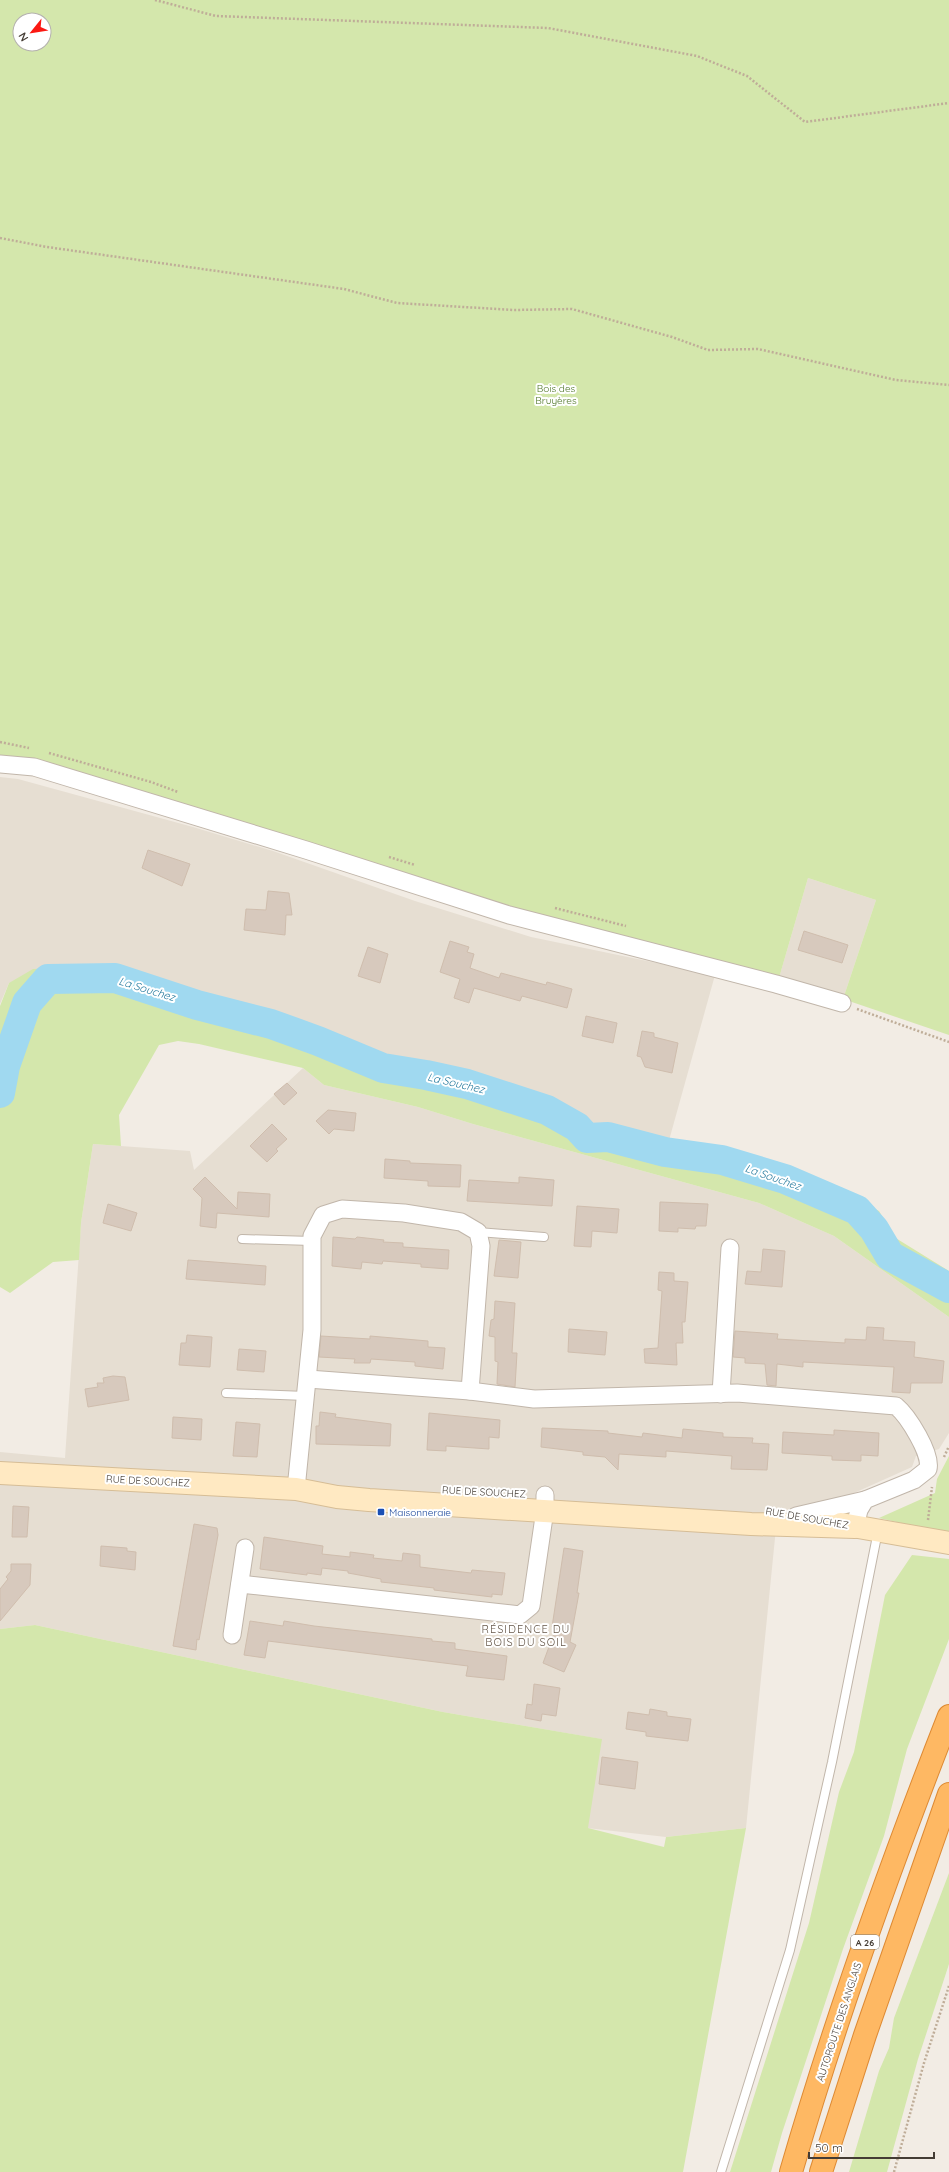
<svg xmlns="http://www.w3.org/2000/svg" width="949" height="2172" viewBox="0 0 949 2172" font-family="Quicksand,sans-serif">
  <rect width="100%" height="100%" fill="#f2ece4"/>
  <g fill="#e6ded2">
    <polygon points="0,777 18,779 193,827 273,851 415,901 531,937 715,975 668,1144 590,1126 491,1084 439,1072 411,1059 363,1055 349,1049 326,1032 260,1007 163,981 127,969 9,983 0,1004"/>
    <polygon points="808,878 876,900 843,999 779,978"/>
    <polygon points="303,1068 324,1085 418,1107 473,1124 759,1203 834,1236 949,1317 949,1433 939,1449 916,1456 912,1467 776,1528 746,1828 666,1837 587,1828 601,1739 443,1712 35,1625 0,1629 0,1452 65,1458 81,1223 93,1144 190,1151 194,1170"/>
  </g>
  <g fill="#d4e7ac" fill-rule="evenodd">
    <path d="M 0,0 L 949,0 L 949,1035 L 843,999 L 876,900 L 808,878 L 779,978 L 676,949 L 565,923 L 0,759 ZM 20,20 L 44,20 L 44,44 L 20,44 Z"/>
    <polygon points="81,967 127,969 163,981 260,1007 326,1032 349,1049 362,1055 411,1059 439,1072 491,1084 590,1126 668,1144 747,1156 794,1169 879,1211 894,1237 949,1271 949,1317 834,1236 759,1203 473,1124 418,1107 324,1085 303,1068 199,1044 178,1041 159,1045 119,1115 121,1146 93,1144 81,1223 79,1260 53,1262 10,1293 0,1287 0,1006 9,983 33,969"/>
    <polygon points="949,1456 949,1534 879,1518 935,1493 937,1479"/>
    <polygon points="912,1555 949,1559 949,1639 907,1749 884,1836 843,1949 782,2133 771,2172 730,2172 809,1923 839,1792 854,1752 885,1595"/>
    <polygon points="35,1625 443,1712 602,1739 588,1828 664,1847 666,1837 746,1828 683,2172 0,2172 0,1629"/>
    <polygon points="949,1873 949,1964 918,2059 887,2172 878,2172 886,2134 878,2172 849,2172 879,2071 889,2048 894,2018"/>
  </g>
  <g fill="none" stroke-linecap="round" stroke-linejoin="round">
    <polyline stroke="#a0d9f0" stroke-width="30" points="0,1093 5,1066 27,1003 48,979 115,978 197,1005 271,1024 318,1041 383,1068 426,1075 467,1084 547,1110 577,1127 587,1138 608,1137 665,1152 722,1160 785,1179 857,1210 874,1229 890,1256 949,1288"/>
  </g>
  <g fill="#d7c9bd" stroke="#cfbdad">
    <polygon points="148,850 190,864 182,886 142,868"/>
    <polygon points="268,891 289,893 292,915 286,915 285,935 244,930 246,909 266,910"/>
    <polygon points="804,931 848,945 842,963 798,950"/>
    <polygon points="450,941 469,947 467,952 474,954 470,968 499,978 501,973 546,985 547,982 572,989 567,1008 522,996 520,1001 474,988 469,1003 454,998 460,979 440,972"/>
    <polygon points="368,947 388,954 380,983 358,976"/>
    <polygon points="586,1016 617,1023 613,1043 582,1036"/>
    <polygon points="642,1031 654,1033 654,1037 678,1043 672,1073 645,1067 641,1057 637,1056"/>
    <polygon points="287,1083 297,1093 284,1105 274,1094"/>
    <polygon points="328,1110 356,1113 354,1131 334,1129 329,1134 316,1121"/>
    <polygon points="272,1124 287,1139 276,1149 278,1151 267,1162 250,1146"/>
    <polygon points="385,1159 410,1161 410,1163 461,1165 460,1187 428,1186 428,1181 384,1178"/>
    <polygon points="205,1177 237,1209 238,1192 270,1194 269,1217 217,1213 216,1228 200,1226 202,1198 193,1189"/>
    <polygon points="519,1177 554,1180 552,1206 467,1201 469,1180 519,1183"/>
    <polygon points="660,1202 708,1204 706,1226 696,1226 695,1229 678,1228 678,1232 659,1231"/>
    <polygon points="108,1204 137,1213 131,1231 103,1223"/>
    <polygon points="577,1206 619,1209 617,1233 592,1231 591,1247 574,1246"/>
    <polygon points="333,1237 355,1239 357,1237 384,1240 383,1242 403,1243 403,1247 449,1250 448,1269 421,1267 421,1264 383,1261 382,1264 362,1262 361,1269 332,1266"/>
    <polygon points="499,1240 521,1242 518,1278 494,1276"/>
    <polygon points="763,1249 785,1251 782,1287 745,1284 747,1271 761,1272"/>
    <polygon points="188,1260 266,1266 265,1285 186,1279"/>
    <polygon points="659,1272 674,1273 674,1281 688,1282 685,1322 682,1322 683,1343 676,1343 677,1365 645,1363 644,1349 658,1348 662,1291 658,1290"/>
    <polygon points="495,1301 515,1303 512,1353 517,1353 515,1387 497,1384 498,1362 495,1361 495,1337 489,1336 491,1320 494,1319"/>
    <polygon points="867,1327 884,1328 883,1340 915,1342 914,1357 944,1361 942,1383 911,1383 910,1393 892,1392 894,1367 803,1362 803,1367 777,1364 776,1386 767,1385 765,1364 745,1363 745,1358 733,1357 735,1331 778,1334 777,1339 845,1343 845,1339 866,1340"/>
    <polygon points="569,1329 607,1332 605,1355 568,1352"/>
    <polygon points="187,1335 212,1337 210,1367 179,1365 181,1343 186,1343"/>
    <polygon points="321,1336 370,1339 370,1336 428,1341 428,1347 445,1348 443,1369 415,1366 415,1362 371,1359 370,1363 354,1363 355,1359 319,1357"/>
    <polygon points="239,1349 266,1351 264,1372 237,1370"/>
    <polygon points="113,1376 125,1377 129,1400 88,1407 85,1389 98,1387 97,1383 104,1383 103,1378"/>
    <polygon points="320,1412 336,1414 335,1417 391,1424 390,1446 316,1444 316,1426 319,1426"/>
    <polygon points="429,1413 500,1420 499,1438 489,1437 489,1449 446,1446 446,1451 427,1450"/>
    <polygon points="173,1417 202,1419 201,1440 172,1438"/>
    <polygon points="236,1422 260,1424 257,1457 233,1456"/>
    <polygon points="542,1428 608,1431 608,1433 642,1437 643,1433 682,1438 683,1429 723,1433 723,1437 753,1438 752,1443 769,1444 767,1470 731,1469 732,1456 666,1451 666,1457 619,1454 618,1470 605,1457 583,1455 583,1452 541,1447"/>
    <polygon points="834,1430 879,1433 878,1456 861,1455 861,1461 832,1460 832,1456 782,1453 783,1432 834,1435"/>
    <polygon points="13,1506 29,1507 27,1537 12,1537"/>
    <polygon points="194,1524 217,1528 218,1535 199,1640 197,1639 196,1650 173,1646"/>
    <polygon points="264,1537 323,1546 322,1554 350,1557 350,1552 374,1555 373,1558 402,1561 403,1553 420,1555 420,1567 471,1573 472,1570 505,1573 502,1595 492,1594 492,1597 434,1590 434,1588 381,1582 381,1579 348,1573 348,1571 322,1568 321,1575 307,1573 307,1575 260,1569"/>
    <polygon points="101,1546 127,1548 127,1551 136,1552 135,1570 100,1566"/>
    <polygon points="564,1548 583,1551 577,1593 579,1593 570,1642 576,1645 564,1672 543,1663 556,1628 552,1627"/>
    <polygon points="11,1564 31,1564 30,1585 0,1621 0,1589 8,1579 6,1577 11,1571"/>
    <polygon points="250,1621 283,1626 284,1621 314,1626 432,1639 432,1641 455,1643 455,1649 507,1656 504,1680 466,1676 468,1666 268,1641 265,1658 244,1655"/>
    <polygon points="534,1684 560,1688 556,1716 542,1714 541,1721 525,1718 527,1704 532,1705"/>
    <polygon points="650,1709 667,1712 667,1716 691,1719 688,1741 646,1736 646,1732 626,1729 628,1712 649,1715"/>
    <polygon points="602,1757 638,1762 635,1789 599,1784"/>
  </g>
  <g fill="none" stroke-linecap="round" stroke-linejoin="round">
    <defs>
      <g id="lane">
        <polyline points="478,1232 544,1237"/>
        <polyline points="242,1239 312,1241"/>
        <polyline points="226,1393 306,1396"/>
        <polyline points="721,2172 790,1950 832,1762 878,1531"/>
      </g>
      <g id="street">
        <polyline points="0,764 34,767 306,850 509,915 776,984 842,1003"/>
        <path d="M 308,1379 L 470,1391 L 534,1399 L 737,1393 L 896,1406 C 908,1416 932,1454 928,1469 L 914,1480 L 865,1500 L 859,1510 L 855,1527"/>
        <polyline points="721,1394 730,1248"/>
        <polyline points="296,1489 312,1330 312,1236 323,1215 342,1209 404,1213 461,1222 478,1232 481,1246 470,1391"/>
        <polyline points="796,1516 865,1500"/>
        <polyline points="240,1584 520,1615 531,1606 545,1510 545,1495"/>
        <polyline points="232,1635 245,1548"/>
      </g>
      <g id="secondary">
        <polyline points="0,1473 296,1489 337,1497 369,1500 751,1524 855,1527"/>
        <polyline points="841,1524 949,1543"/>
      </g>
      <g id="highway">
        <path d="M 791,2172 C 836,2017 890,1866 949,1716"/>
        <polyline points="821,2172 865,2035 949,1794"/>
      </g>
    </defs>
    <use href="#lane" stroke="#c1b6aa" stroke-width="10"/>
    <use href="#street" stroke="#c1b6aa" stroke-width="19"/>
    <use href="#secondary" stroke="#d6bd96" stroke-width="24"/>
    <use href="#highway" stroke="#de8a33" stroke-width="24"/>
    <g stroke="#bfad98" stroke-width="2.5" stroke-dasharray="2 2" stroke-linecap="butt">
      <polyline points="155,0 216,16 548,28 697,56 747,76 805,122 949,103"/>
      <polyline points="0,238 47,247 344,289 397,303 514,310 572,309 672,337 708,350 758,349 896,380 949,385"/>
      <polyline points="0,742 29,748"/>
      <polyline points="49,753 151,782 178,792"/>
      <polyline points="389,857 415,865"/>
      <polyline points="555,908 626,926"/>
      <polyline points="857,1009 949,1042"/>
      <polyline points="944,1457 949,1446"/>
      <polyline points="928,1520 932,1487"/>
      <polyline points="894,2172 924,2063 949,1986"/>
    </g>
    <use href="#lane" stroke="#fff" stroke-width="8"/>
    <use href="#street" stroke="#fff" stroke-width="17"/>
    <use href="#secondary" stroke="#ffe9c2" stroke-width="22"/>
    <use href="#highway" stroke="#feb863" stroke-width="22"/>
  </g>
  <rect fill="#1a4fb4" stroke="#fff" stroke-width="1.5" x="377" y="1508" width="8" height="8" rx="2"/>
  <g text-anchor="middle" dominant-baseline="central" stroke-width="4" stroke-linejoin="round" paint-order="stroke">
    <rect fill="#fff" stroke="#7c7671" stroke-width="1" x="851" y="1935" width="28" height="14" rx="3"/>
    <g font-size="9" font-weight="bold" fill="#443c34">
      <text x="865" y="1942">A 26</text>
    </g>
    <g font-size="10" fill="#4f7628" stroke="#fff">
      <text x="556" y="388">Bois des<tspan x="556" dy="12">Bruyères</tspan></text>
    </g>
    <g font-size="10" fill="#443c34" stroke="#fff">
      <text transform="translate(148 1481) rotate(3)">RUE DE SOUCHEZ</text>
      <text transform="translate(484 1492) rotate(3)">RUE DE SOUCHEZ</text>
      <text transform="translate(807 1518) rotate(10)">RUE DE SOUCHEZ</text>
      <text transform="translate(839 2022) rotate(-72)">AUTOROUTE DES ANGLAIS</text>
    </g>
    <g font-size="10" fill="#164399" stroke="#fff" text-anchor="start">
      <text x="389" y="1512">Maisonneraie</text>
    </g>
    <g font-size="11" font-style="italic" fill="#2a7da0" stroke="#fff">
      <text transform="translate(147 989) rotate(17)">La Souchez</text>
      <text transform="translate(456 1083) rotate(13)">La Souchez</text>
      <text transform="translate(773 1177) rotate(19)">La Souchez</text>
    </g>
    <g font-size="11" letter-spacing="1" fill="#67594b" stroke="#fff">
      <text x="526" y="1629">RÉSIDENCE DU<tspan x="526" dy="13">BOIS DU SOIL</tspan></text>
    </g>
  </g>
  <g transform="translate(32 32) rotate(240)"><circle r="19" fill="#ffffff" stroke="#b4b1ae"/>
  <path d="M0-3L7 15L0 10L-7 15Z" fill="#fb1913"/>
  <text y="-6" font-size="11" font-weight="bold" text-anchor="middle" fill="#443c34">N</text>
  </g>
  <path d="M809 2152v6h125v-6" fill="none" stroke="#443c34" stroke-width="2"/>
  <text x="815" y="2152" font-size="12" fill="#443c34" stroke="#ffffff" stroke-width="3" paint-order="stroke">50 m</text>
</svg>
